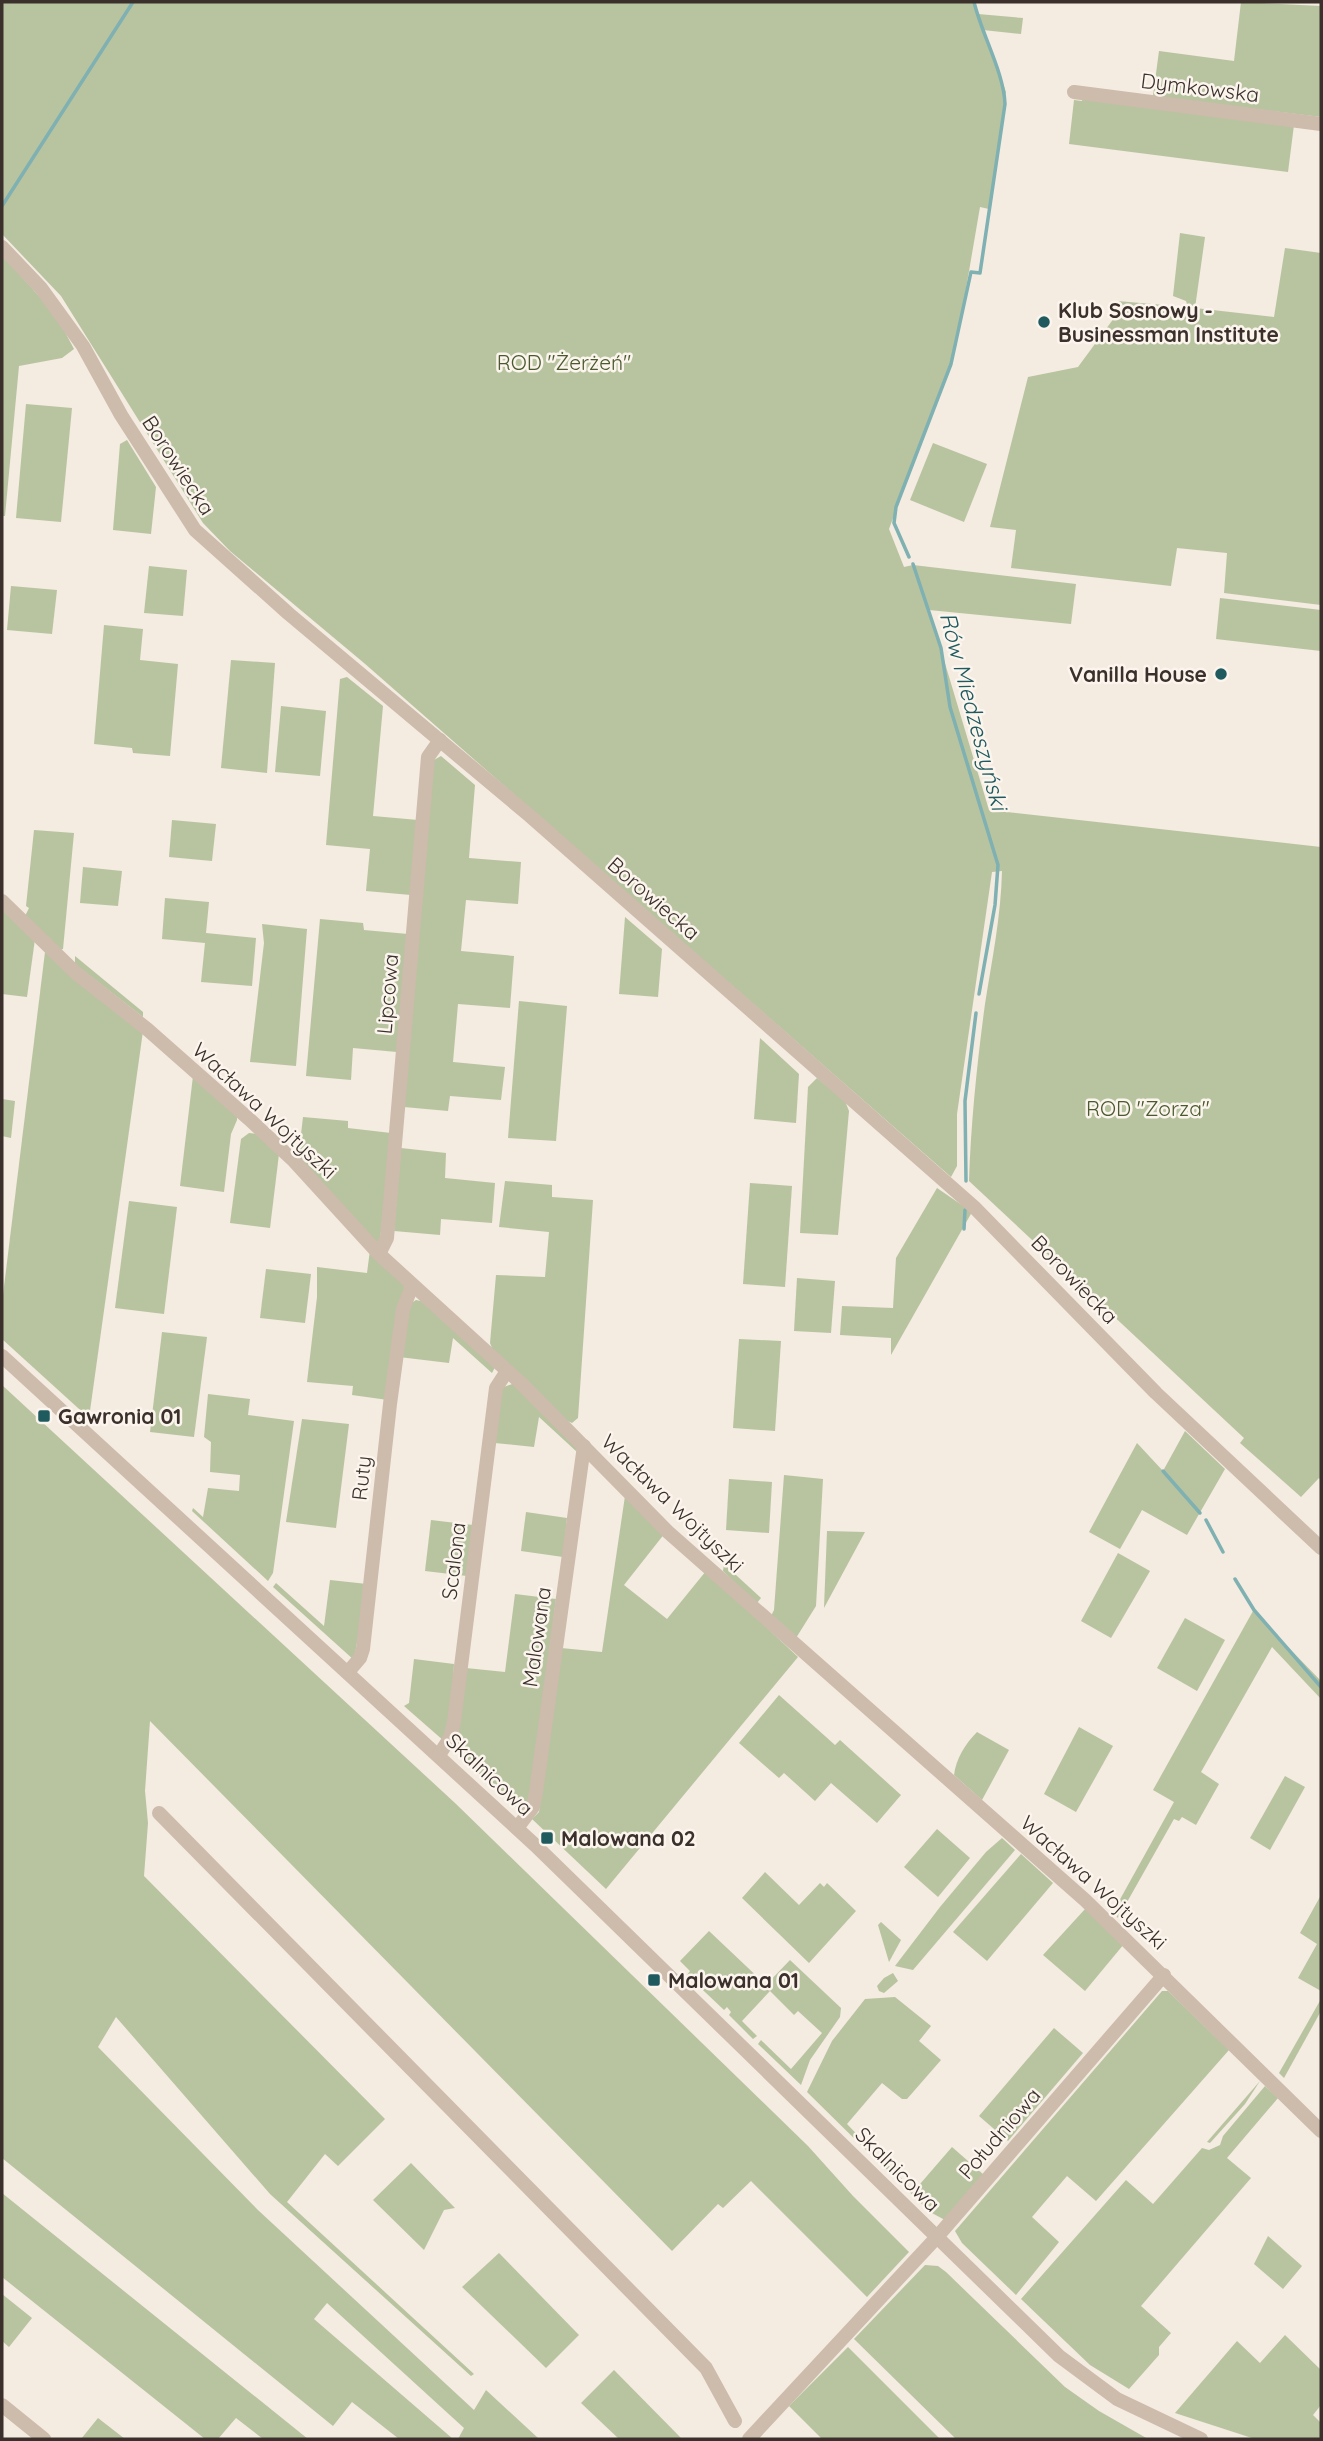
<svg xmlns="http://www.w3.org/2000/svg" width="1323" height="2441" viewBox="0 0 1323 2441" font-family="Quicksand,sans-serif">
  <rect width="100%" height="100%" fill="#f4ebe1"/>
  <g fill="#b8c4a0">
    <path d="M 2,2 L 973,2 L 978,14 L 1023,18 L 1021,34 L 983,30 L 1006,92 L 989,209 L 980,207 L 956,347 L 889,529 L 904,567 L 913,565 L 1076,584 L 1071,624 L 929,610 L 989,810 L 1321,847 L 1321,1480 L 1319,1478 L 1301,1497 L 1240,1443 L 1244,1438 L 969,1181 C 971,1122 977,1063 985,1004 C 992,960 1001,916 1002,871 L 992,872 L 957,1114 L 957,1166 L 951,1177 L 364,663 L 230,551 L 203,523 L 61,296 L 2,234 Z"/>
    <polygon points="1241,2 1321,6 1321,117 1153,96 1159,51 1234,61"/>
    <polygon points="1083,97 1294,125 1288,172 1069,144 1074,100 1082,101"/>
    <polygon points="1180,233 1205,237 1195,308 1274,317 1285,248 1321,253 1321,605 1224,593 1227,553 1177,548 1171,586 1011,568 1016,530 990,527 1028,377 1078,367 1117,314 1117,301 1188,307 1186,301 1173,296"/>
    <polygon points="2,255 56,315 74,349 62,358 19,366 5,516 2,516"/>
    <polygon points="26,404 72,408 61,522 16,518"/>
    <polygon points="127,440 156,487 151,534 113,530 120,444"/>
    <polygon points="933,443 987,464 964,522 910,500"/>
    <polygon points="149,566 187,570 183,616 144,613"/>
    <polygon points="11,586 57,590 52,634 7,630"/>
    <polygon points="1220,598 1321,610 1321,651 1216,639"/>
    <polygon points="104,625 143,629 140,660 178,664 170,756 133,753 132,748 94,744"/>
    <polygon points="231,660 275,663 267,773 221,768"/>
    <polygon points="347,677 383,706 373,816 418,820 411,895 366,891 370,849 326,845 340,679"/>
    <polygon points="281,706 326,711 320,776 275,772"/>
    <polygon points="441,756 475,785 469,858 521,862 518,904 466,900 461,951 514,956 510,1008 458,1004 453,1062 505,1067 501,1100 450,1096 448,1111 404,1107 434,760"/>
    <polygon points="172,820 216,824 212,861 169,857"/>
    <polygon points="34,830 74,833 63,949 58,950 24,918 29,908 26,906"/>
    <polygon points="83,867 122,871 118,906 80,903"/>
    <polygon points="165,898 209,902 206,933 256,938 252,986 201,982 205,943 162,939"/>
    <polygon points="2,906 35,939 27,997 2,994"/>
    <polygon points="625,917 662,949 658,997 619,994"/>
    <polygon points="320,919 363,923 364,930 408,934 397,1052 353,1048 351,1080 306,1076"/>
    <polygon points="262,924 307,929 296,1066 250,1062 264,943"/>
    <polygon points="45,952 143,1031 89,1418 2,1339 2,1303"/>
    <polygon points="75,956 143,1012 143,1017 75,964"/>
    <polygon points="519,1001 567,1006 556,1141 508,1138"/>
    <polygon points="760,1038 799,1074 796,1123 754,1119"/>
    <polygon points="193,1076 237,1112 237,1120 231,1134 224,1192 180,1186"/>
    <polygon points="817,1078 845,1101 849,1111 838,1235 800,1233 808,1087"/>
    <polygon points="2,1099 15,1101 11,1138 2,1136"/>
    <polygon points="303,1117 348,1121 348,1128 391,1133 380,1241 374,1243 298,1160"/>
    <polygon points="249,1133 259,1134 279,1154 270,1228 230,1223 241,1139"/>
    <polygon points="401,1148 446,1153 445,1178 495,1183 492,1223 441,1219 440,1235 394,1231"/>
    <polygon points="505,1181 552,1185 552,1197 593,1200 578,1418 572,1423 563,1419 494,1353 490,1343 496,1275 545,1277 549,1232 499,1227"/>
    <polygon points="750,1183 792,1186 785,1287 743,1284"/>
    <polygon points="937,1188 972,1212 891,1355 891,1338 840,1335 842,1306 893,1308 896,1258"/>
    <polygon points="129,1201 177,1207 164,1314 115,1308"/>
    <polygon points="370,1250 405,1284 388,1400 352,1395 353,1386 307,1382 317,1297 317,1267 367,1273"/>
    <polygon points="266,1269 311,1274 305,1323 260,1318"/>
    <polygon points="797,1278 835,1281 831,1333 794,1331"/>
    <polygon points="416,1300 425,1302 495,1367 492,1373 453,1338 449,1363 399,1357 410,1304"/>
    <polygon points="162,1332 207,1337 194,1437 150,1432"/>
    <polygon points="739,1339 781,1341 775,1431 733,1428"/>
    <polygon points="515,1383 576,1444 577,1452 539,1417 534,1447 495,1443 501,1388"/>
    <polygon points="2,1385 455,1803 808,2146 853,2196 909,2252 867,2297 751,2181 723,2208 718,2204 672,2251 150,1721 145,1791 148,1823 144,1876 385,2119 338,2166 325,2154 287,2202 474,2374 471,2376 270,2194 116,2017 98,2047 259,2211 474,2410 486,2390 538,2438 458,2439 464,2428 327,2303 314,2319 453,2439 399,2439 352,2402 333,2426 2,2158"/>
    <polygon points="208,1394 250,1399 248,1415 294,1421 273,1573 268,1581 192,1511 193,1508 203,1517 208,1488 239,1491 240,1475 210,1472 211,1442 204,1437"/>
    <polygon points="302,1419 349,1424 336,1528 286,1522"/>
    <polygon points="1185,1431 1225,1469 1187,1535 1142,1510 1120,1549 1089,1532 1137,1443 1163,1471"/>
    <polygon points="784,1475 823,1479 816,1606 796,1638 770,1618 774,1610"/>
    <polygon points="729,1479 772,1482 769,1533 726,1530"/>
    <polygon points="625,1496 665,1533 624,1585 667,1619 706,1571 798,1657 606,1889 532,1819 539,1812 561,1648 602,1652"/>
    <polygon points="526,1512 567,1518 563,1557 521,1551"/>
    <polygon points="431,1520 473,1525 467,1576 425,1571"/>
    <polygon points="827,1531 865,1532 824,1608"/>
    <polygon points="1118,1553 1150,1571 1111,1638 1081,1621"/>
    <polygon points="724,1564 761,1598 756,1604 723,1571"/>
    <polygon points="330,1580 367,1584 354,1660 273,1587 276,1583 324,1626"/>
    <polygon points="515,1594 556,1599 532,1791 524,1814 451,1748 466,1668 505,1672"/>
    <polygon points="1253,1611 1321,1681 1321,1699 1272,1647 1201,1772 1219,1784 1196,1825 1182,1817 1179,1821 1174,1819 1118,1918 1113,1912 1174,1802 1153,1790"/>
    <polygon points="1185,1618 1225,1640 1197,1691 1157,1668"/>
    <polygon points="414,1659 454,1664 451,1721 444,1741 404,1706 409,1703"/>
    <polygon points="779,1695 835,1745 840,1740 901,1795 877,1823 831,1783 815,1801 784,1773 779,1778 739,1743"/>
    <polygon points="1079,1727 1113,1746 1076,1812 1044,1794"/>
    <path d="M 977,1732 L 1009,1750 L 982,1800 L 954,1775 C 956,1759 965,1744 977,1732 Z"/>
    <polygon points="1285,1776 1305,1787 1270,1850 1250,1838"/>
    <polygon points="937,1829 970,1858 938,1897 904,1867"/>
    <polygon points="1002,1838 1015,1850 913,1970 895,1966 940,1907 986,1852"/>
    <polygon points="1021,1854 1053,1883 987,1961 953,1932"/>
    <polygon points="765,1872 799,1905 820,1883 824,1887 827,1883 856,1911 809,1963 742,1898"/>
    <polygon points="1321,1895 1321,1991 1298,1978 1317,1944 1300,1933"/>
    <polygon points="1086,1908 1124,1944 1085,1991 1043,1955"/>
    <polygon points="881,1922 901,1940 889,1962 878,1925"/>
    <polygon points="709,1931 766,1985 790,1960 841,2008 840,2017 810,2060 801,2085 758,2044 761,2040 791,2069 822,2033 798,2011 794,2015 770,1991 742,2021 757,2036 753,2039 729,2015 731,2012 727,2007 724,2010 687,1975 690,1971 680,1961"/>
    <polygon points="893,1973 898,1981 884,1993 879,1991 877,1986 884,1978"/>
    <polygon points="1162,1991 1168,1991 1229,2050 1096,2201 1067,2176 1032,2217 1059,2242 1016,2295 962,2243 955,2231"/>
    <polygon points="895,1997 931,2026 919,2041 941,2060 907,2099 902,2099 882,2083 847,2124 872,2150 869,2153 807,2092 832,2041 865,1999"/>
    <polygon points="1321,1999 1321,2011 1284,2078 1279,2073"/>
    <polygon points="1054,2028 1083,2053 1008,2141 979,2116"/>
    <polygon points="1260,2081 1245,2104 1210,2143 1207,2142"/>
    <polygon points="1265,2086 1278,2098 1227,2158 1251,2178 1141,2306 1171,2333 1159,2347 1159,2355 1129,2389 1090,2365 1021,2299 1126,2180 1153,2204 1202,2148 1209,2150 1220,2145 1223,2136"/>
    <polygon points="952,2147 984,2175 945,2220 930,2212 875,2158 878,2155 914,2191"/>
    <polygon points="411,2163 455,2208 444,2210 424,2250 373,2200"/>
    <polygon points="2,2193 308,2439 263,2439 236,2418 218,2439 205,2439 2,2277"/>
    <polygon points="1268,2236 1302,2266 1283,2289 1254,2264"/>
    <polygon points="499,2253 579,2335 546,2368 462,2287"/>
    <polygon points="925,2265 938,2266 946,2272 1065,2387 1099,2411 1148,2439 956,2439 854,2339"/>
    <polygon points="2,2294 32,2318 9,2347 2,2341"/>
    <polygon points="1285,2335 1321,2370 1321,2405 1313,2415 1321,2423 1321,2439 1255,2439 1175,2413 1237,2341 1260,2363"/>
    <polygon points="848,2347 940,2439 822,2439 789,2406"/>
    <polygon points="614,2370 682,2439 619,2439 581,2403"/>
    <polygon points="98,2418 125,2439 81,2439"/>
  </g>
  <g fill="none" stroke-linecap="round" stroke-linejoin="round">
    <g stroke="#7fb0b2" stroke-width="3.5">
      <polyline points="2,206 133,2"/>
      <path d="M 909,557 L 894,523 L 896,507 L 951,364 L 971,272 L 980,273 L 1005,104 C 1004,73 982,35 974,2"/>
      <polyline points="913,564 941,648 950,707 998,865 995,905 979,994"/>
      <polyline points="966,1181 965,1101 976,1013"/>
      <polyline points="964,1229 965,1210"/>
      <polyline points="1163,1471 1200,1513"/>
      <polyline points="1206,1520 1223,1552"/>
      <polyline points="1235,1579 1254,1610 1321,1687"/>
    </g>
    <g stroke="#cdbbac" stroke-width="14">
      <polyline points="1074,92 1321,124"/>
      <polyline points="2,247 41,288 83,346 121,415 195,530 289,614 530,816 974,1207 1156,1393 1321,1548"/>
      <polyline points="2,901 76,973 147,1029 249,1119 294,1161 379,1254 523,1385 668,1532 1085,1900 1321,2131"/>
      <polyline points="379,1254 387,1238 428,757 440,740"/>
      <polyline points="2,1356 535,1845 1059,2356 1117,2399 1201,2439"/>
      <polyline points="348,1672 360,1658 363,1649 390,1404 403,1309 412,1286"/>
      <polyline points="439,1755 450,1738 454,1722 496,1388 507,1371"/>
      <polyline points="159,1813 706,2368 735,2421"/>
      <polyline points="517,1828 533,1807 536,1792 584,1446"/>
      <polyline points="2,2405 44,2439"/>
      <polyline points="749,2439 937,2237 1164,1975"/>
    </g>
  </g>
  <g fill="#1f5a5e" stroke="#fbf5ee" stroke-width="2.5">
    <circle cx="1044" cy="322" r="7"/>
    <circle cx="1221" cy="674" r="7"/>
    <rect x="37" y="1409" width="14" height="14" rx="3.5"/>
    <rect x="540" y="1831" width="14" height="14" rx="3.5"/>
    <rect x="647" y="1973" width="14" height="14" rx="3.5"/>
  </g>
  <g text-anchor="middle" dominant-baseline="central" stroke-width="5" stroke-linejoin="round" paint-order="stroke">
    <g font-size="21" fill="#3b302b" stroke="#fbf5ee">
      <text transform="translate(1200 87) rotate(7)">Dymkowska</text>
      <text transform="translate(179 465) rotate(57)">Borowiecka</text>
      <text transform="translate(654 898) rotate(41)">Borowiecka</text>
      <text transform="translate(387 994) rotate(-85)">Lipcowa</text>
      <text transform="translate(265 1110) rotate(43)">Wacława Wojtyszki</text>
      <text transform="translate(1075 1279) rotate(46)">Borowiecka</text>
      <text transform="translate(361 1478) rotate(-84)">Ruty</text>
      <text transform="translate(673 1503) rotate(44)">Wacława Wojtyszki</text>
      <text transform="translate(453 1561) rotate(-83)">Scalona</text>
      <text transform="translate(536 1637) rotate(-82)">Malowana</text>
      <text transform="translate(490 1774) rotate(43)">Skalnicowa</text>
      <text transform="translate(1094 1882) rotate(42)">Wacława Wojtyszki</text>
      <text transform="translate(999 2133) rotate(-49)">Południowa</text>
      <text transform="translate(898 2169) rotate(45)">Skalnicowa</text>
    </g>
    <g font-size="21" font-weight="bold" fill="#3b302b" stroke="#fbf5ee" text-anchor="start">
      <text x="1058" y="310">Klub Sosnowy -<tspan x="1058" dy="24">Businessman Institute</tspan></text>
      <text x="1207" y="674" text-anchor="end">Vanilla House</text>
      <text x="58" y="1416">Gawronia 01</text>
      <text x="561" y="1838">Malowana 02</text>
      <text x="668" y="1980">Malowana 01</text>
    </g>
    <g font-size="21" fill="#4a5a2e" stroke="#fbf5ee">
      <text x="564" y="362">ROD "Żerżeń"</text>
      <text x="1148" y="1108">ROD "Zorza"</text>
    </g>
    <g font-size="23" font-style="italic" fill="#1f5a5e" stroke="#fbf5ee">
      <text transform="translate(974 711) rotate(75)">Rów Miedzeszyński</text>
    </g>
  </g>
  <rect width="1323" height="2441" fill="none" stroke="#3b302b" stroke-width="7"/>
</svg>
